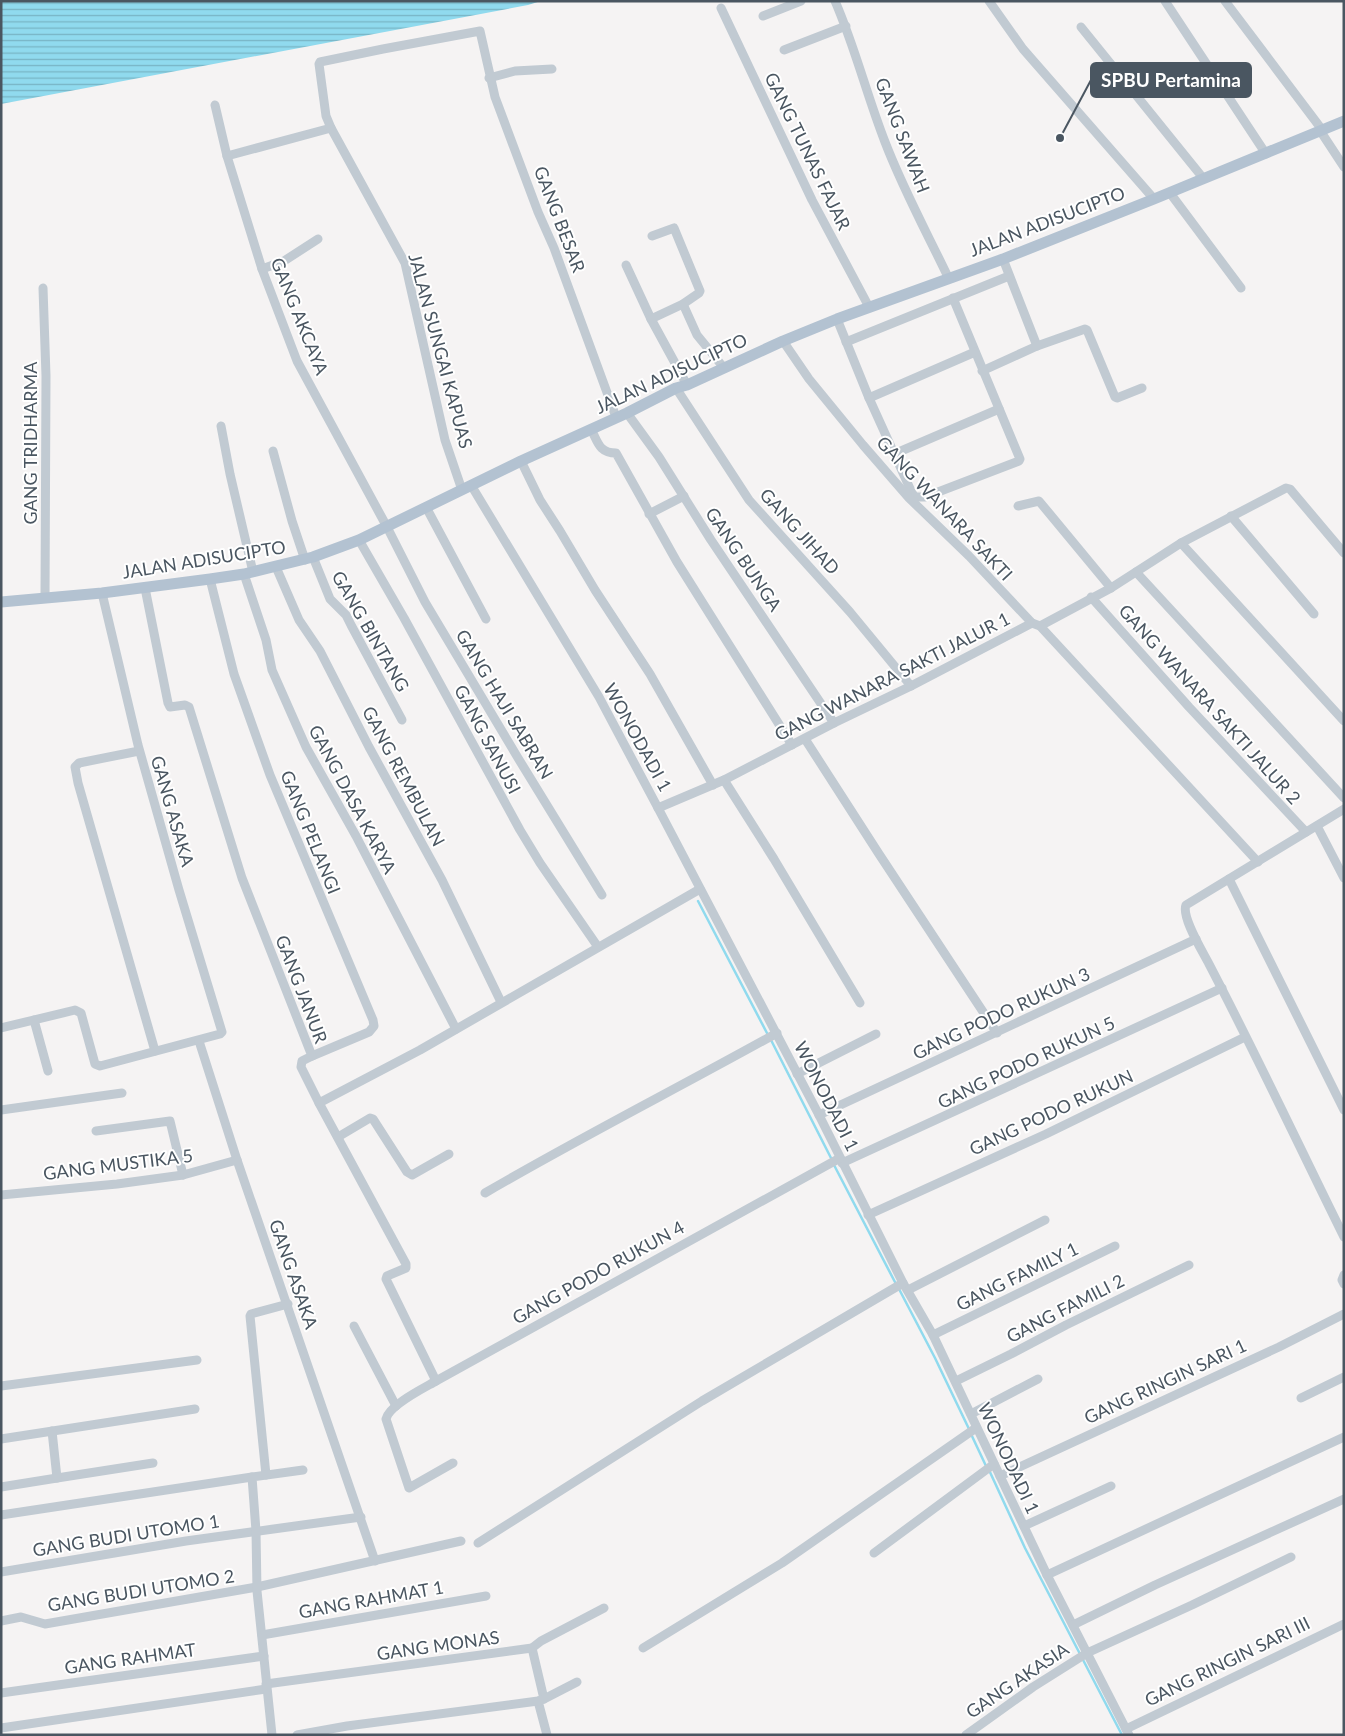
<svg xmlns="http://www.w3.org/2000/svg" width="1345" height="1736" viewBox="0 0 1345 1736" font-family="Lato,sans-serif">
  <defs>
    <pattern id="water-rules" width="6" height="5" patternUnits="userSpaceOnUse" patternTransform="scale(1.25)"><rect width="6" height="5" fill="#90daee"/><path d="M0 2.5h6" fill="none" stroke="#78b4c4"/></pattern>
  </defs>
  <rect width="100%" height="100%" fill="#f5f3f3"/>
  <polygon fill="url(#water-rules)" points="1,1 541,1 528,5 1,104"/>
  <g fill="none" stroke-linecap="round" stroke-linejoin="round">
    <g stroke="#90daee" stroke-width="2.5">
      <polyline points="698,901 768,1035"/>
      <polyline points="771,1040 832,1160"/>
      <polyline points="834,1165 896,1284"/>
      <polyline points="899,1289 935,1358 969,1429"/>
      <polyline points="971,1434 986,1466"/>
      <polyline points="989,1470 1025,1548 1122,1735"/>
    </g>
    <g stroke="#c1cad2" stroke-width="9">
      <path d="M 835,1 C 855,47 867,96 885,142 C 903,189 927,233 948,277"/>
      <polyline points="989,1 1023,49 1154,199"/>
      <polyline points="1165,1 1266,154"/>
      <polyline points="1225,1 1323,131"/>
      <polyline points="721,8 812,200 869,307"/>
      <polyline points="763,16 801,1"/>
      <polyline points="1081,27 1203,178"/>
      <polyline points="784,50 846,26"/>
      <polyline points="489,78 515,71 552,69"/>
      <polyline points="215,105 227,156 262,269 297,361 387,527 425,602 518,758 602,895"/>
      <polyline points="1321,132 1344,167"/>
      <polyline points="227,156 331,128"/>
      <polyline points="1170,193 1241,288"/>
      <polyline points="1003,259 1037,346"/>
      <polyline points="626,265 651,319 687,385"/>
      <polyline points="262,269 284,261 318,239"/>
      <polyline points="43,288 46,376 45,598"/>
      <polyline points="683,304 697,335 724,368"/>
      <polyline points="651,319 683,304 699,293 700,291 674,228 652,236"/>
      <polyline points="837,319 869,398 912,493 915,497 925,497 1019,461 1020,459 953,298"/>
      <polyline points="783,341 809,379 863,445 909,498 969,556 1032,623"/>
      <polyline points="846,342 1009,276"/>
      <polyline points="982,371 1037,346 1085,329 1087,330 1115,397 1117,398 1142,388"/>
      <polyline points="676,388 749,500 850,612 911,686"/>
      <polyline points="869,398 975,352"/>
      <polyline points="627,413 659,457 711,540 834,723"/>
      <polyline points="221,426 230,474 253,572"/>
      <path d="M 591,429 C 598,442 599,453 616,453 L 677,562 L 792,745"/>
      <polyline points="273,451 292,521 305,560"/>
      <polyline points="894,454 999,409"/>
      <polyline points="521,461 540,500 560,531 595,590 650,674 713,785"/>
      <polyline points="471,485 599,697 658,808 819,1115 903,1283 933,1335 1047,1575 1129,1735"/>
      <polyline points="462,490 445,440 405,263 331,128 326,116 319,64 320,62 383,49 480,31 495,97 538,212 554,248 616,417"/>
      <polyline points="1018,506 1039,501 1111,588"/>
      <polyline points="426,507 486,619"/>
      <polyline points="649,514 684,496"/>
      <polyline points="1231,516 1314,614"/>
      <polyline points="359,540 404,618 520,830 540,863 598,947"/>
      <polyline points="1181,543 1344,721"/>
      <polyline points="313,557 330,599 346,615 351,625 402,720"/>
      <polyline points="276,567 299,620 320,651 369,747 442,880 501,1002"/>
      <polyline points="1136,572 1344,798"/>
      <polyline points="244,574 266,640 272,670 306,747 356,836 456,1029"/>
      <polyline points="210,579 234,674 270,775 373,1020 374,1026 369,1032 312,1056"/>
      <polyline points="145,588 168,703 170,707 185,705 189,707 242,878 312,1056 302,1061 301,1067 319,1103 406,1264 406,1268 387,1276 386,1279 436,1381"/>
      <polyline points="1091,597 1189,707 1306,832"/>
      <polyline points="1040,626 1111,588 1181,543 1286,488 1290,489 1344,553"/>
      <polyline points="805,739 879,854 997,1033"/>
      <polyline points="139,751 79,763 75,767 78,783 155,1051"/>
      <polyline points="724,780 774,859 860,1003"/>
      <polyline points="658,808 724,780 834,723 911,686 1032,623 1040,626 1258,862"/>
      <path d="M 1344,809 L 1186,905 C 1181,917 1203,952 1209,964 C 1256,1054 1299,1146 1344,1237"/>
      <polyline points="1317,826 1344,878"/>
      <polyline points="1229,879 1344,1110"/>
      <polyline points="34,1020 48,1071"/>
      <polyline points="1,1028 75,1010 81,1013 95,1064 100,1066 220,1034 222,1032 179,890 138,745 102,593"/>
      <polyline points="199,1041 237,1160 375,1561"/>
      <polyline points="797,1074 876,1034"/>
      <polyline points="319,1103 420,1050 700,889"/>
      <polyline points="1,1110 122,1093"/>
      <polyline points="819,1115 1196,939"/>
      <polyline points="96,1131 170,1121 183,1175"/>
      <polyline points="338,1137 370,1118 373,1119 407,1172 412,1175 449,1154"/>
      <polyline points="842,1163 1222,988"/>
      <path d="M 485,1193 C 581,1137 680,1087 777,1033"/>
      <polyline points="1,1195 117,1184 183,1175 237,1160"/>
      <polyline points="868,1215 1046,1134 1245,1037"/>
      <polyline points="1344,1275 1342,1280 1344,1284"/>
      <polyline points="908,1290 1045,1220"/>
      <polyline points="354,1326 396,1406"/>
      <polyline points="933,1335 1115,1246"/>
      <polyline points="956,1381 1011,1354 1066,1325 1189,1265"/>
      <polyline points="1,1386 197,1360"/>
      <polyline points="1301,1398 1344,1377"/>
      <polyline points="971,1414 1038,1379"/>
      <polyline points="1,1439 195,1409"/>
      <path d="M 453,1463 L 409,1488 L 386,1419 C 389,1405 424,1388 436,1381 L 840,1158"/>
      <polyline points="266,1475 250,1316 251,1314 288,1304"/>
      <polyline points="1000,1476 1279,1347 1344,1314"/>
      <polyline points="57,1478 153,1463"/>
      <polyline points="1,1487 57,1478 52,1431"/>
      <polyline points="1,1515 252,1477"/>
      <polyline points="1024,1526 1111,1486"/>
      <polyline points="478,1543 702,1401 903,1283"/>
      <polyline points="874,1553 994,1464"/>
      <polyline points="1,1572 186,1541 361,1517"/>
      <polyline points="1047,1575 1344,1437"/>
      <polyline points="1,1621 21,1617 45,1624 257,1587 461,1541"/>
      <polyline points="1073,1625 1155,1585 1344,1499"/>
      <polyline points="262,1635 486,1596"/>
      <polyline points="532,1648 544,1699"/>
      <polyline points="643,1648 782,1563 976,1428"/>
      <polyline points="266,1684 532,1648 541,1641 604,1608"/>
      <polyline points="1,1693 264,1656"/>
      <polyline points="538,1701 547,1735"/>
      <polyline points="1,1728 266,1689"/>
      <polyline points="1126,1729 1344,1624"/>
      <polyline points="272,1735 257,1591 256,1531 252,1477 303,1470"/>
      <polyline points="297,1735 347,1726 538,1701 544,1699 577,1682"/>
      <polyline points="966,1735 1033,1687 1087,1653 1192,1605 1291,1557"/>
    </g>
    <polyline stroke="#b3c2d1" stroke-width="11" points="1,602 102,593 210,579 244,574 313,557 359,540 521,461 627,413 676,388 687,385 783,341 837,319 1003,259 1154,199 1344,121"/>
  </g>
  <g text-anchor="middle" dominant-baseline="central" stroke-width="4" stroke-linejoin="round" paint-order="stroke">
    <g font-size="18" fill="#4a5661" stroke="#fff">
      <text transform="translate(903 135) rotate(69)">GANG SAWAH</text>
      <text transform="translate(808 151) rotate(64)">GANG TUNAS FAJAR</text>
      <text transform="translate(560 219) rotate(69)">GANG BESAR</text>
      <text transform="translate(1047 221) rotate(-21)">JALAN ADISUCIPTO</text>
      <text transform="translate(300 316) rotate(68)">GANG AKCAYA</text>
      <text transform="translate(441 351) rotate(75)">JALAN SUNGAI KAPUAS</text>
      <text transform="translate(671 373) rotate(-25)">JALAN ADISUCIPTO</text>
      <text transform="translate(30 443) rotate(-90)">GANG TRIDHARMA</text>
      <text transform="translate(945 508) rotate(47)">GANG WANARA SAKTI</text>
      <text transform="translate(800 531) rotate(48)">GANG JIHAD</text>
      <text transform="translate(204 559) rotate(-9)">JALAN ADISUCIPTO</text>
      <text transform="translate(744 559) rotate(56)">GANG BUNGA</text>
      <text transform="translate(371 631) rotate(60)">GANG BINTANG</text>
      <text transform="translate(892 676) rotate(-27)">GANG WANARA SAKTI JALUR 1</text>
      <text transform="translate(505 704) rotate(59)">GANG HAJI SABRAN</text>
      <text transform="translate(1210 704) rotate(48)">GANG WANARA SAKTI JALUR 2</text>
      <text transform="translate(638 737) rotate(61)">WONODADI 1</text>
      <text transform="translate(488 739) rotate(62)">GANG SANUSI</text>
      <text transform="translate(404 776) rotate(62)">GANG REMBULAN</text>
      <text transform="translate(353 799) rotate(62)">GANG DASA KARYA</text>
      <text transform="translate(173 811) rotate(74)">GANG ASAKA</text>
      <text transform="translate(311 832) rotate(68)">GANG PELANGI</text>
      <text transform="translate(302 989) rotate(69)">GANG JANUR</text>
      <text transform="translate(1001 1013) rotate(-25)">GANG PODO RUKUN 3</text>
      <text transform="translate(1026 1062) rotate(-25)">GANG PODO RUKUN 5</text>
      <text transform="translate(827 1096) rotate(63)">WONODADI 1</text>
      <text transform="translate(1051 1112) rotate(-25)">GANG PODO RUKUN</text>
      <text transform="translate(118 1164) rotate(-7)">GANG MUSTIKA 5</text>
      <text transform="translate(598 1272) rotate(-29)">GANG PODO RUKUN 4</text>
      <text transform="translate(294 1274) rotate(71)">GANG ASAKA</text>
      <text transform="translate(1017 1276) rotate(-26)">GANG FAMILY 1</text>
      <text transform="translate(1065 1308) rotate(-27)">GANG FAMILI 2</text>
      <text transform="translate(1165 1381) rotate(-25)">GANG RINGIN SARI 1</text>
      <text transform="translate(1009 1458) rotate(65)">WONODADI 1</text>
      <text transform="translate(126 1535) rotate(-9)">GANG BUDI UTOMO 1</text>
      <text transform="translate(141 1590) rotate(-9)">GANG BUDI UTOMO 2</text>
      <text transform="translate(371 1599) rotate(-10)">GANG RAHMAT 1</text>
      <text transform="translate(438 1645) rotate(-8)">GANG MONAS</text>
      <text transform="translate(130 1658) rotate(-8)">GANG RAHMAT</text>
      <text transform="translate(1227 1661) rotate(-26)">GANG RINGIN SARI III</text>
      <text transform="translate(1017 1680) rotate(-34)">GANG AKASIA</text>
    </g>
  </g>
  <path fill="none" stroke="#4a5661" stroke-width="2" d="M1060 138L1091 80"/>
  <circle fill="#4a5661" stroke="#fff" stroke-width="2" cx="1060" cy="138" r="5"/>
  <rect fill="#4a5661" stroke="#4a5661" stroke-width="2" x="1091" y="63" width="160" height="34" rx="5"/>
  <g font-size="19" text-anchor="middle" font-weight="bold" fill="#fff">
    <text x="1171" y="87">SPBU Pertamina</text>
  </g>
  <rect width="1345" height="1736" fill="none" stroke="#4a5661" stroke-width="5"/>
</svg>
